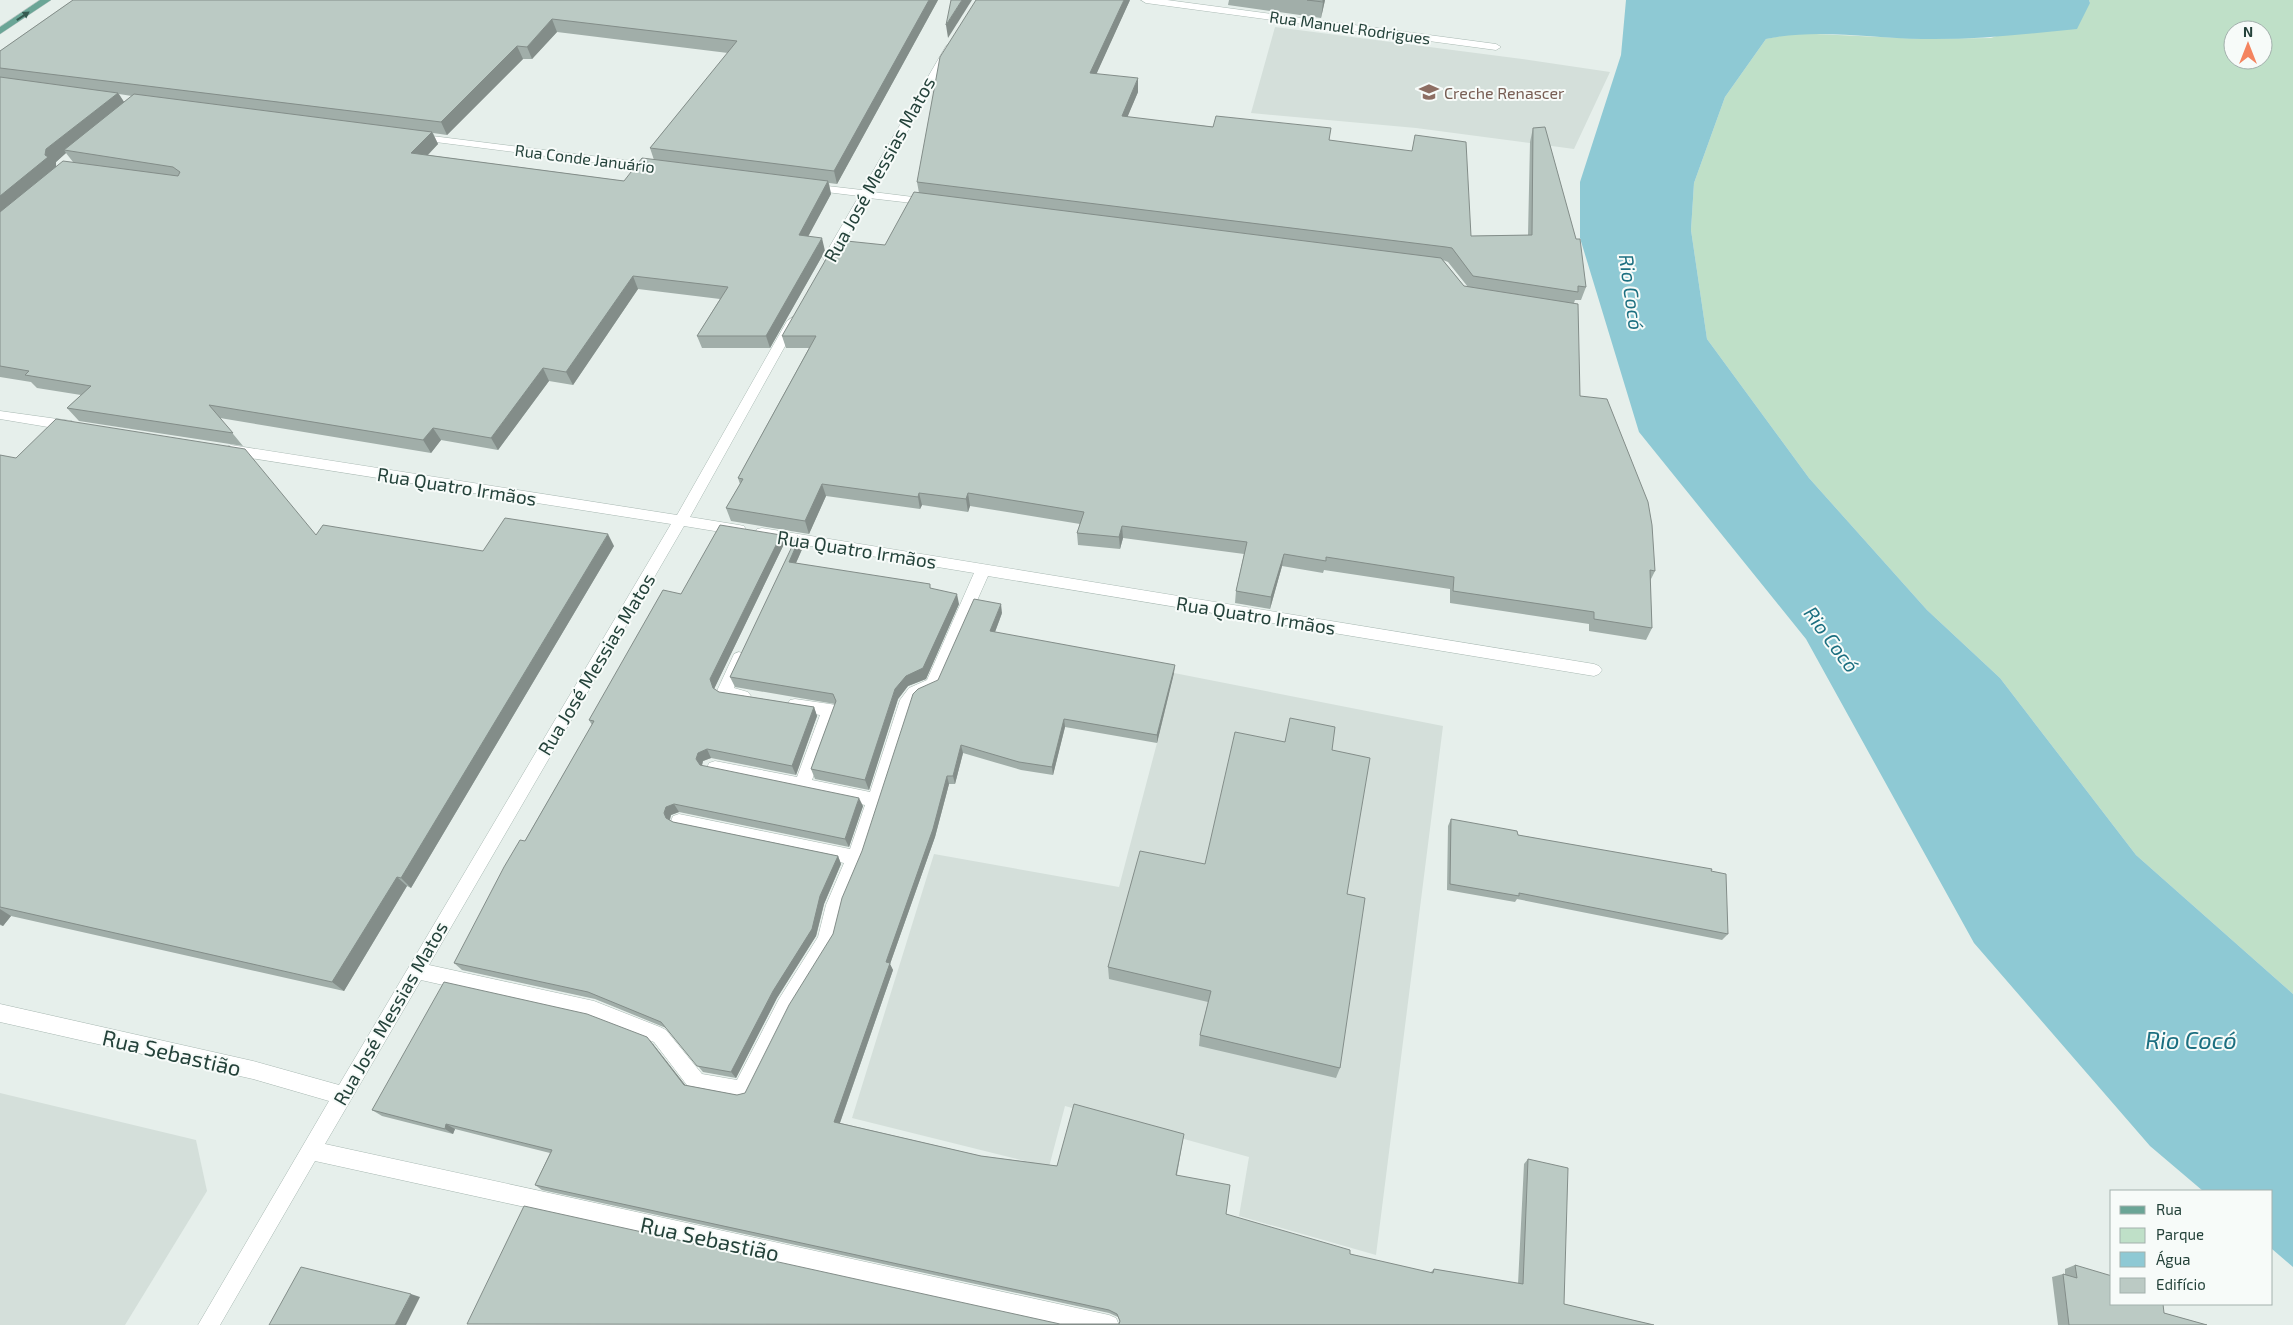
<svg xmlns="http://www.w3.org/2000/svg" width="2293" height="1325" viewBox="0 0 2293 1325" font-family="'Exo 2',sans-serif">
  <rect width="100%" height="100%" fill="#e6efeb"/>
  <g fill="#d4dfda">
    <polygon points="1275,27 1529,60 1610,72 1574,149 1416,128 1251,113"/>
    <polygon points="1174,673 1443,726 1376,1255 1239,1216 1249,1157 1065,1106 1049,1167 852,1118 934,854 1119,887 1157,743"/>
    <polygon points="0,1093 196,1140 207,1191 125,1325 0,1325"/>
  </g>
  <path fill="#bfe0c8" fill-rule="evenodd" d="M 2089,0 L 2293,0 L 2293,994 L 2136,855 L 2000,678 L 1927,610 L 1809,478 L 1707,339 L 1691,230 L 1694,183 L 1725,97 L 1766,39 L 1795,33 L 1922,39 L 1991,38 L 2090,3 ZM 2233,30 L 2263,30 L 2263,60 L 2233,60 Z"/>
  <path fill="#8ec9d4" d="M 1626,0 L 2089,0 L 2090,3 L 2077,29 C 2025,34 1974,40 1922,39 C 1870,38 1817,28 1766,39 L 1725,97 L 1694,183 L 1691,230 L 1707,339 L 1809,478 L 1927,610 L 2000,678 L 2136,855 L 2293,994 L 2293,1267 L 2272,1249 L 2272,1191 L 2203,1191 L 2150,1146 L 1974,943 L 1806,639 L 1639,432 L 1580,238 L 1580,182 L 1621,55 Z"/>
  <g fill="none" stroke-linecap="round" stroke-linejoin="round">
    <defs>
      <g id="minor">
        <polygon points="1141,0 1167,0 1496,44 1501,47 1496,50 1146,3"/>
        <polygon points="951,43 956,46 873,192 929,199 934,202 929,205 869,198 833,261 825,261 823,258 859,196 810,190 805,187 810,184 862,190 946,46"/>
        <polygon points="416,134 656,164 661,167 656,170 412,139 411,137"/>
        <polygon points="793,317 799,321 690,517 739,525 744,526 746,530 744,534 739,535 684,526 429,965 594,1001 660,1027 666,1030 702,1074 737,1080 779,999 818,937 826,905 844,863 679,828 673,826 671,821 673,816 679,814 850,849 865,805 715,775 709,773 707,768 709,763 715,761 797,777 820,715 790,710 787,705 790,700 795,699 830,704 835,705 838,710 812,780 870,792 900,700 909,688 927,680 974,573 762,538 757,537 755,533 757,529 762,528 1594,664 1599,666 1602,670 1599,674 1594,676 988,576 938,688 919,696 914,702 863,858 844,905 835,940 791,1011 749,1097 742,1099 690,1089 654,1042 594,1019 421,980 325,1144 1109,1315 1116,1318 1119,1325 1062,1325 315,1161 220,1325 198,1325 329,1101 253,1079 0,1022 0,1004 253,1061 339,1085 671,524 231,455 224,450 226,447 231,445 677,515 787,321"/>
        <polygon points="0,411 72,421 78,426 72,431 0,419"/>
        <polygon points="739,652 744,654 746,658 734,688 748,692 751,696 748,700 743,702 719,697 716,693 734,654"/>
      </g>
      <polygon id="major" points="40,0 51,0 0,34 0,27"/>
    </defs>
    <use href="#minor" stroke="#a8b8b2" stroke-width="1"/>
    <use href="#major" stroke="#c2cac8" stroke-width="1"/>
    <use href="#minor" fill="#fff" fill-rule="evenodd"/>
    <use href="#major" fill="#6aa596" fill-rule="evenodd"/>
  </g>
  <g fill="#a1aea9" fill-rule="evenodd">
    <path d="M 73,0 L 938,0 L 837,184 L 829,183 L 831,194 L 808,236 L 825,251 L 770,348 L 702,348 L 697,336 L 720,299 L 638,289 L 573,385 L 549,381 L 498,450 L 441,440 L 431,453 L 220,418 L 243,446 L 79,421 L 67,408 L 81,395 L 37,388 L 31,382 L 0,377 L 0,51 ZM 557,32 L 728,53 L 650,148 L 654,160 L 624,181 L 428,155 L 438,144 L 433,133 L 447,135 L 523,59 L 532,59 ZM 119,94 L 132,96 L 124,102 ZM 66,153 L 73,162 L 56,166 L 56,162 Z"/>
    <path d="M 1130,0 L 1096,74 L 1138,92 L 1127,117 L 1330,140 L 1471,236 L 1528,235 L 1530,142 L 1533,128 L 1586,287 L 1581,300 L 1575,300 L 1574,303 L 1580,396 L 1655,571 L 1650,581 L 1652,628 L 1646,640 L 1589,631 L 1589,624 L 1450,603 L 1450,589 L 1324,570 L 1323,573 L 1282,566 L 1270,609 L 1235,603 L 1236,591 L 1244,554 L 1123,538 L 1120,549 L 1078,545 L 1077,533 L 1080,524 L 970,506 L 968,512 L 922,505 L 920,509 L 826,496 L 809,534 L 731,521 L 726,508 L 740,484 L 738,478 L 809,348 L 786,348 L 782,336 L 885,245 L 919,193 L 917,182 ZM 1443,260 L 1448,262 L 1468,287 L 1464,286 Z"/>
    <polygon points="1229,0 1325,0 1321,18 1228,5"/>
    <polygon points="0,455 316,535 483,551 614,546 411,888 407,886 344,991 11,916 3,926 0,925"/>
    <polygon points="781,535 784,544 714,689 719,692 814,707 817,716 796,775 711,758 703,761 702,766 863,806 849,847 679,812 671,815 670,820 673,822 838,856 841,864 824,904 816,936 777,998 736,1078 703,1072 666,1028 595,999 462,970 454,963 592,725 589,720 681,594"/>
    <polygon points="800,537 803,547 796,563 931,589 959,604 926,679 908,686 898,699 869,790 815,779 811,769 835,704 735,687 730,677"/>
    <polygon points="1002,613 995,632 1174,673 1157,743 1065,727 1053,775 1021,770 963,753 955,784 949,784 935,837 890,964 893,970 840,1123 981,1156 1057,1166 1183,1139 1177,1175 1226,1214 1350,1254 1430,1273 1434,1269 1518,1284 1524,1164 1528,1159 1564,1304 1654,1325 1060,1324 1119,1324 1120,1322 1118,1317 1109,1313 542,1190 535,1185 550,1153 455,1129 453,1134 382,1116 372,1110 653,1044 685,1085 737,1095 745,1093 833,934 938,680"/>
    <polygon points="1285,742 1332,750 1347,894 1340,1068 1336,1078 1199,1046 1200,1035 1208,1002 1109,979 1108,967 1205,864"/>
    <polygon points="1451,819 1518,835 1711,871 1728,934 1722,940 1517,899 1515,902 1447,890 1448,826"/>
    <polygon points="2075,1265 2164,1313 2207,1325 2058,1325 2052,1277 2063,1274 2065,1275 2065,1269"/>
  </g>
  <g fill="#838d89">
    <polygon points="929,0 938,0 837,184 834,171"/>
    <polygon points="962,0 972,0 948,38 946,25"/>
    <polygon points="1124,0 1130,0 1091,86 1090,73"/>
    <polygon points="1323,0 1325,0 1321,18 1323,2"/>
    <polygon points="552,19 557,32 532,59 527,47"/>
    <polygon points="517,46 523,59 447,135 441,122"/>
    <polygon points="1138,78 1138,92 1122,130 1122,116"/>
    <polygon points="118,93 126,105 64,150 66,153 56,162 56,166 58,170 0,218 0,196 45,155 46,149"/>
    <polygon points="432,132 438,144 417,166 411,153"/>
    <polygon points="828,181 831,194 802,248 799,235"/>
    <polygon points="822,238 825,251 770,348 766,336"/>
    <polygon points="633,276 638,289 573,385 566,372"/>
    <polygon points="543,368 549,381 498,450 491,438"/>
    <polygon points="433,428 441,440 431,453 423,440"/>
    <polygon points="822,484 826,496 809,534 805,521"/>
    <polygon points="919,493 922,505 920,509 918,497"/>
    <polygon points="968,493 970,506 968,512 966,499"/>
    <polygon points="1122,526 1123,538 1120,549 1119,537"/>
    <polygon points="608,534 614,546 411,888 401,878"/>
    <polygon points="781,535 784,544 714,689 717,698 713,688 710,679"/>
    <polygon points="800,537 803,547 792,572 789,562"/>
    <polygon points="1284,554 1282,566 1270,609 1271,597"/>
    <polygon points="957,594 959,604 926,679 908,686 898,699 869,790 865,780 895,689"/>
    <polygon points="1001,604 1002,613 992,640 990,631"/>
    <polygon points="1175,665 1174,673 1157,743 1157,735"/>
    <polygon points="814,707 817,716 796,775 792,766"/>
    <polygon points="1064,719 1065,727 1053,775 1052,767"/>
    <polygon points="961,745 963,753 955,784 953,776"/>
    <polygon points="707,749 711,758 703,761 701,768 696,759 698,753"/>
    <polygon points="947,776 949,784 935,837 890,964 893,970 838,1128 834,1122 886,962"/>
    <polygon points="859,798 863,806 849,847 845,839"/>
    <polygon points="674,804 679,812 671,815 669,822 666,818 664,813 666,807"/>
    <polygon points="838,856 841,864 824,904 816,936 777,998 736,1078 731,1072 773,991 820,896"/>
    <polygon points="397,877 407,886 344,991 332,982"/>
    <polygon points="0,909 11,916 3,926 0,924"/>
    <polygon points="647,1037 653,1044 690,1091 684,1085"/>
    <polygon points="446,1124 455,1129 453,1134 445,1129"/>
    <polygon points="411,1294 420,1297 406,1325 395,1325"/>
  </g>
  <g fill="#bbcac4" stroke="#838d89">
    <polygon points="73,0 929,0 834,171 650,148 737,41 552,19 527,47 517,46 441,122 0,68 0,51"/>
    <polygon points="951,0 962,0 946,25"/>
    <polygon points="976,0 1124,0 1090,73 1138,78 1122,116 1213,127 1216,116 1331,128 1329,140 1412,151 1415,135 1466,142 1471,236 1532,235 1533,128 1545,127 1576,239 1580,239 1586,287 1578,286 1578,292 1473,276 1452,248 1446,247 917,182 940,57"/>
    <polygon points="1307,0 1323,0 1323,2"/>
    <polygon points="0,77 118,93 46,149 45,155 48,157 0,196"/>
    <polygon points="134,94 432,132 411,153 624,181 642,158 828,181 799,235 822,238 766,336 697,336 728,287 633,276 566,372 543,368 491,438 433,428 423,440 209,405 233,433 67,408 91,386 25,375 29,371 0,366 0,212 63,161 178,176 180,172 173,167 64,150"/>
    <polygon points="914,192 1441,258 1464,286 1578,304 1580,396 1607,399 1648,502 1652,525 1655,571 1650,570 1652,628 1594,619 1594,612 1453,591 1454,577 1326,557 1326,561 1284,554 1271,597 1236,591 1247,542 1122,526 1119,537 1077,533 1084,512 968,493 966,499 919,493 918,497 822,484 805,521 726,508 743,479 738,478 816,336 782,336 837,240 885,245"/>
    <polygon points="56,419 245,449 316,535 323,525 483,551 505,518 608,534 401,878 397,877 332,982 0,907 0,455 16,458"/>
    <polygon points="720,525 781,535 710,679 713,688 719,692 814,707 792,766 707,749 698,753 696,759 700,765 859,798 845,839 674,804 666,807 664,813 666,818 673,822 838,856 820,896 812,929 773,991 731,1072 697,1066 661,1022 588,992 454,963 504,867 520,840 525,841 594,721 589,720 663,590 681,594"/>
    <polygon points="797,536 800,537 789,562 930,584 930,588 957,594 923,668 906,676 895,689 865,780 811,769 836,701 833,694 730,677"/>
    <polygon points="974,599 1001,604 990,631 1175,665 1157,735 1064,719 1052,767 1019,762 961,745 953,776 947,776 933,829 886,962 890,963 834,1122 981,1156 1057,1166 1074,1104 1184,1134 1176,1175 1230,1185 1226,1214 1350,1250 1350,1254 1433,1273 1434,1269 1523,1284 1528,1159 1568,1168 1564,1304 1654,1325 467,1324 524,1206 1060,1324 1119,1324 1120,1321 1117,1314 1109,1310 535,1185 552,1150 446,1124 445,1129 372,1110 444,982 587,1014 647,1037 684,1085 737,1095 745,1093 789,1005 833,934 842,898 862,851 913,694 918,689 938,680"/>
    <polygon points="1290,718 1335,727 1332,750 1370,758 1347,894 1365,898 1340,1068 1200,1035 1211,991 1108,967 1140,851 1205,864 1235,732 1285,742"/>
    <polygon points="1451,819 1517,831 1518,835 1712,869 1711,871 1726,874 1728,934 1519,893 1519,896 1450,884"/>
    <polygon points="2075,1265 2112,1276 2112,1304 2163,1304 2164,1313 2207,1325 2069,1325 2063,1274 2077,1278"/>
    <polygon points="301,1267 411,1294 395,1325 269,1325"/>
  </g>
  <defs><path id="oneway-solid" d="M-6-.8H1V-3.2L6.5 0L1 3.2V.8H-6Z" transform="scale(1.25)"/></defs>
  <use fill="#365b51" href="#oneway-solid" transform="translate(23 16) rotate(-34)"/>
  <defs>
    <symbol id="school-bare" viewBox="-9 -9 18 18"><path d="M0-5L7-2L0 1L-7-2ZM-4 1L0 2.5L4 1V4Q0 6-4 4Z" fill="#8d6e63" stroke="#f7fbf9" stroke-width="2.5" paint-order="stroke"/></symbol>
  </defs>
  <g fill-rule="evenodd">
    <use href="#school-bare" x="1415" y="78" width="28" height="28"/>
  </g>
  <g text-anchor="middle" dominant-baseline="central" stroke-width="4" stroke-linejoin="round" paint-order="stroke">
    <g font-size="16" fill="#24423a" stroke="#f7fbf9">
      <text transform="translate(1350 27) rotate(8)">Rua Manuel Rodrigues</text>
      <text transform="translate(585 158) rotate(7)">Rua Conde Januário</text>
    </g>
    <g font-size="16" fill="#785e54" stroke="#f7fbf9" text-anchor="start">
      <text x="1444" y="92">Creche Renascer</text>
    </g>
    <g font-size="19" fill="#24423a" stroke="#f7fbf9">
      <text transform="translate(879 169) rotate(-61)">Rua José Messias Matos</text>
      <text transform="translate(457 486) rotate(9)">Rua Quatro Irmãos</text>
      <text transform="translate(857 549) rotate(9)">Rua Quatro Irmãos</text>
      <text transform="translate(1256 615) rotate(9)">Rua Quatro Irmãos</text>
      <text transform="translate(596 664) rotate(-59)">Rua José Messias Matos</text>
      <text transform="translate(390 1013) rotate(-60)">Rua José Messias Matos</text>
    </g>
    <g font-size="20" font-style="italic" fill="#1c6f80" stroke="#f7fbf9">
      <text transform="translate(1632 292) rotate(82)">Rio Cocó</text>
      <text transform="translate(1832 639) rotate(53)">Rio Cocó</text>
    </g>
    <g font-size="22" fill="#24423a" stroke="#f7fbf9">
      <text transform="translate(172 1052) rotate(13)">Rua Sebastião</text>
      <text transform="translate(710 1238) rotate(12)">Rua Sebastião</text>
    </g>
    <g font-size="24" font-style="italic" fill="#1c6f80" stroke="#f7fbf9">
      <text x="2191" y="1039">Rio Cocó</text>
    </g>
  </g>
  <rect x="2110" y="1190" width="162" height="115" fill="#f7fbf9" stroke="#a3b1ad"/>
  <rect x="2120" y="1206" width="25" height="8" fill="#6aa596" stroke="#a3b1ad"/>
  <text x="2156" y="1215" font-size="15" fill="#24423a">Rua</text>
  <rect x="2120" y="1228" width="25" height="15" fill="#bfe0c8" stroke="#a3b1ad"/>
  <text x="2156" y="1240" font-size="15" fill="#24423a">Parque</text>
  <rect x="2120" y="1252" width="25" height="15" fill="#8ec9d4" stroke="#a3b1ad"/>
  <text x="2156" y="1265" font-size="15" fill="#24423a">Água</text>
  <rect x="2120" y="1278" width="25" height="15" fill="#bbcac4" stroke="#a3b1ad"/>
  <text x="2156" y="1290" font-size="15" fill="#24423a">Edifício</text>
  <g transform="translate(2248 45)"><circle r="24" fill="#f7fbf9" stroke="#a3b1ad"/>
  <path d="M0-4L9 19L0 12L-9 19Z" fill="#f4845f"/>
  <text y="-8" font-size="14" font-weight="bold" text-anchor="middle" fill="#24423a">N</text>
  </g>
</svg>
